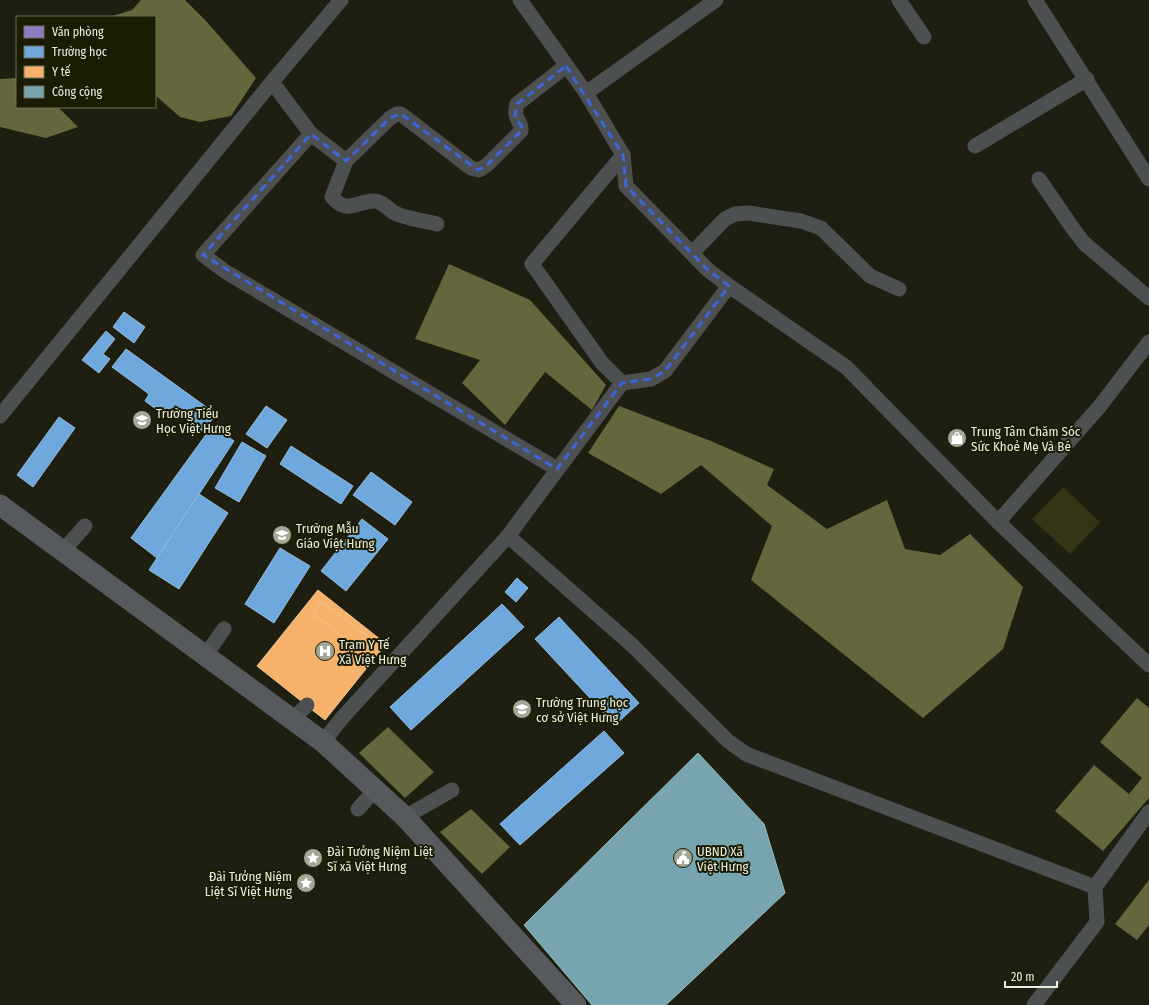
<svg xmlns="http://www.w3.org/2000/svg" width="1149" height="1005" viewBox="0 0 1149 1005" font-family="'Fira Sans Condensed',sans-serif">
  <rect width="100%" height="100%" fill="#1e1f11"/>
  <polygon fill="#333514" points="1063,487 1100,522 1070,554 1032,519"/>
  <g fill="#63673b">
    <polygon points="141,0 185,0 206,21 256,78 231,116 200,122 180,117 155,95 155,17 109,17 132,10"/>
    <polygon points="17,78 17,107 58,107 78,127 46,138 0,127 0,79"/>
    <polygon points="449,264 530,300 606,385 592,410 545,372 505,425 462,383 480,360 415,339"/>
    <polygon points="619,406 711,441 774,469 767,485 827,529 887,500 905,549 940,555 970,534 1023,587 1003,649 923,718 751,580 772,526 701,465 661,494 588,453"/>
    <polygon points="1137,698 1149,708 1149,798 1103,851 1055,811 1094,765 1129,794 1142,778 1100,742"/>
    <polygon points="388,727 434,772 405,798 359,753"/>
    <polygon points="471,809 510,847 482,874 440,832"/>
    <polygon points="1149,880 1149,925 1137,940 1115,924"/>
  </g>
  <g fill="#8e7cc3" stroke="#aa9ecb">
    <polygon points="677,782 696,796 673,826 654,812"/>
    <polygon points="636,855 657,876 643,889 636,882 604,913 613,921 600,934 577,911"/>
    <polygon points="688,872 743,922 725,940 671,891"/>
    <polygon points="572,915 590,936 557,962 540,940"/>
  </g>
  <g fill="#6fa8dc" stroke="#94bddd">
    <polygon points="124,312 145,327 134,343 113,327"/>
    <polygon points="106,331 115,339 103,354 110,359 99,373 82,360"/>
    <polygon points="126,349 216,414 203,432 170,408 164,415 145,401 149,394 112,367"/>
    <polygon points="266,406 287,420 267,448 246,434"/>
    <polygon points="59,417 75,428 33,487 17,475"/>
    <polygon points="213,425 234,441 157,558 131,538"/>
    <polygon points="242,442 266,456 239,502 215,488"/>
    <polygon points="291,446 353,486 341,504 280,464"/>
    <polygon points="371,472 412,502 395,525 353,495"/>
    <polygon points="199,494 228,513 179,589 149,570"/>
    <polygon points="362,519 388,539 346,591 321,571"/>
    <polygon points="280,548 310,566 274,623 245,604"/>
    <polygon points="517,578 528,588 516,602 505,592"/>
    <polygon points="502,604 524,627 411,730 390,707"/>
    <polygon points="559,617 639,703 615,725 535,639"/>
    <polygon points="604,731 624,753 520,845 500,824"/>
  </g>
  <g fill="#f6b26b" stroke="#f3c48e">
    <polygon points="318,590 386,644 325,720 257,666"/>
    <polygon points="322,601 372,640 362,652 313,614"/>
  </g>
  <polygon fill="#76a5af" stroke="#99bbbd" points="698,753 764,824 785,893 666,1005 592,1005 524,925"/>
  <g fill="none" stroke-linecap="round" stroke-linejoin="round">
    <g stroke="#4d5051" stroke-width="15">
      <polyline points="520,0 586,93 623,155 626,186 708,270 729,286 846,367 998,522 1149,665"/>
      <polyline points="899,0 924,37"/>
      <polyline points="1035,0 1149,179"/>
      <path d="M 272,82 L 311,134 L 346,161 L 390,118 L 397,114 L 401,114 L 471,168 L 479,170 L 487,165 L 521,131 C 522,120 512,119 517,104 L 566,66"/>
      <polyline points="586,93 716,0"/>
      <polyline points="311,134 203,255 226,272 557,469"/>
      <polyline points="975,146 1087,79"/>
      <polyline points="623,155 532,264 602,363 622,383 651,379 665,371 729,286"/>
      <path d="M 346,161 L 332,197 C 347,215 357,201 374,201 C 382,201 387,208 393,212 C 402,218 426,221 437,224"/>
      <polyline points="1039,179 1074,230 1084,243 1149,298"/>
      <polyline points="692,253 725,219 735,214 748,213 801,221 821,228 870,276 899,289"/>
      <polyline points="0,416 272,82 341,0"/>
      <polyline points="998,522 1100,406 1149,342"/>
      <polyline points="508,536 633,646 728,741 746,754 1095,887"/>
      <polyline points="62,552 85,526"/>
      <polyline points="205,656 224,629"/>
      <polyline points="292,720 307,705"/>
      <polyline points="323,742 342,718 508,536 622,383"/>
      <polyline points="358,809 375,790"/>
      <polyline points="405,817 452,790"/>
      <polyline points="1034,1005 1097,922 1095,887 1149,812"/>
    </g>
    <polyline stroke="#565a5c" stroke-width="21" points="0,505 323,742 405,817 576,1005"/>
  </g>
  <path fill="none" stroke="#3c66d9" stroke-width="3" stroke-dasharray="8 5" stroke-linejoin="round" d="M 566,66 L 623,155 L 626,186 L 708,270 L 729,286 L 665,371 L 651,379 L 622,383 L 557,469 L 203,255 L 311,134 L 346,161 L 390,118 L 401,114 L 478,170 L 487,165 L 523,129 L 515,116 L 517,104 Z"/>
  <defs>
    <symbol id="school-disc" viewBox="-11 -11 22 22"><circle r="9.5" fill="#a4a696" stroke="#1a1c03"/><path d="M0-5L7-2L0 1L-7-2ZM-4 1L0 2.5L4 1V4Q0 6-4 4Z" fill="#fff"/></symbol>
    <symbol id="shop-disc" viewBox="-11 -11 22 22"><circle r="9.5" fill="#a4a696" stroke="#1a1c03"/><path d="M-5-2.5h2.3a2.7 3.5 0 0 1 5.4 0H5L5.5 6h-11ZM-1.5-2.5h3a1.5 2.3 0 0 0-3 0Z" fill="#fff"/></symbol>
    <symbol id="hospital-disc" viewBox="-11 -11 22 22"><circle r="9.5" fill="#a4a696" stroke="#1a1c03"/><path d="M-5-5h3v3.5h4V-5h3V5h-3V1.5h-4V5h-3Z" fill="#fff"/></symbol>
    <symbol id="sight-disc" viewBox="-11 -11 22 22"><circle r="9.5" fill="#a4a696" stroke="#1a1c03"/><path d="M0-6L1.8-2.2L6-1.7L2.9 1.2L3.7 5.4L0 3.3L-3.7 5.4L-2.9 1.2L-6-1.7L-1.8-2.2Z" fill="#fff"/></symbol>
    <symbol id="civic-disc" viewBox="-11 -11 22 22"><circle r="9.5" fill="#a4a696" stroke="#1a1c03"/><path d="M-.6-6.5H3V-4.5H.6V-3L4-1V1h2V6H-6V1h2V-1L-.6-3ZM-1.2 2.5V6h2.4V2.5Z" fill="#fff"/></symbol>
  </defs>
  <g fill-rule="evenodd">
    <use href="#school-disc" x="131" y="409" width="22" height="22"/>
    <use href="#shop-disc" x="946" y="427" width="22" height="22"/>
    <use href="#school-disc" x="271" y="524" width="22" height="22"/>
    <use href="#hospital-disc" x="314" y="640" width="22" height="22"/>
    <use href="#school-disc" x="511" y="698" width="22" height="22"/>
    <use href="#sight-disc" x="302" y="847" width="22" height="22"/>
    <use href="#civic-disc" x="672" y="847" width="22" height="22"/>
    <use href="#sight-disc" x="295" y="872" width="22" height="22"/>
  </g>
  <g text-anchor="middle" dominant-baseline="central" stroke-width="4" stroke-linejoin="round" paint-order="stroke">
    <g font-size="13" fill="#ecefde" stroke="#1a1c03" text-anchor="start">
      <text x="156" y="413">Trường Tiểu<tspan x="156" dy="15">Học Việt Hưng</tspan></text>
      <text x="971" y="431">Trung Tâm Chăm Sóc<tspan x="971" dy="15">Sức Khoẻ Mẹ Và Bé</tspan></text>
      <text x="296" y="528">Trường Mẫu<tspan x="296" dy="15">Giáo Việt Hưng</tspan></text>
      <text x="339" y="644">Trạm Y Tế<tspan x="339" dy="15">Xã Việt Hưng</tspan></text>
      <text x="536" y="702">Trường Trung học<tspan x="536" dy="15">cơ sở Việt Hưng</tspan></text>
      <text x="327" y="851">Đài Tưởng Niệm Liệt<tspan x="327" dy="15">Sĩ xã Việt Hưng</tspan></text>
      <text x="697" y="851">UBND Xã<tspan x="697" dy="15">Việt Hưng</tspan></text>
      <text x="292" y="876" text-anchor="end">Đài Tưởng Niệm<tspan x="292" dy="15">Liệt Sĩ Việt Hưng</tspan></text>
    </g>
  </g>
  <rect x="16" y="16" width="140" height="92" fill="#1a1c03" stroke="#6e705b"/>
  <rect x="24" y="26" width="20" height="12" fill="#8e7cc3" stroke="#6e705b"/>
  <text x="52" y="36" font-size="12" fill="#ecefde">Văn phòng</text>
  <rect x="24" y="46" width="20" height="12" fill="#6fa8dc" stroke="#6e705b"/>
  <text x="52" y="56" font-size="12" fill="#ecefde">Trường học</text>
  <rect x="24" y="66" width="20" height="12" fill="#f6b26b" stroke="#6e705b"/>
  <text x="52" y="76" font-size="12" fill="#ecefde">Y tế</text>
  <rect x="24" y="86" width="20" height="12" fill="#76a5af" stroke="#6e705b"/>
  <text x="52" y="96" font-size="12" fill="#ecefde">Công cộng</text>
  <path d="M1005 981v6h52v-6" fill="none" stroke="#ecefde" stroke-width="2"/>
  <text x="1011" y="981" font-size="12" fill="#ecefde" stroke="#1a1c03" stroke-width="3" paint-order="stroke">20 m</text>
</svg>
